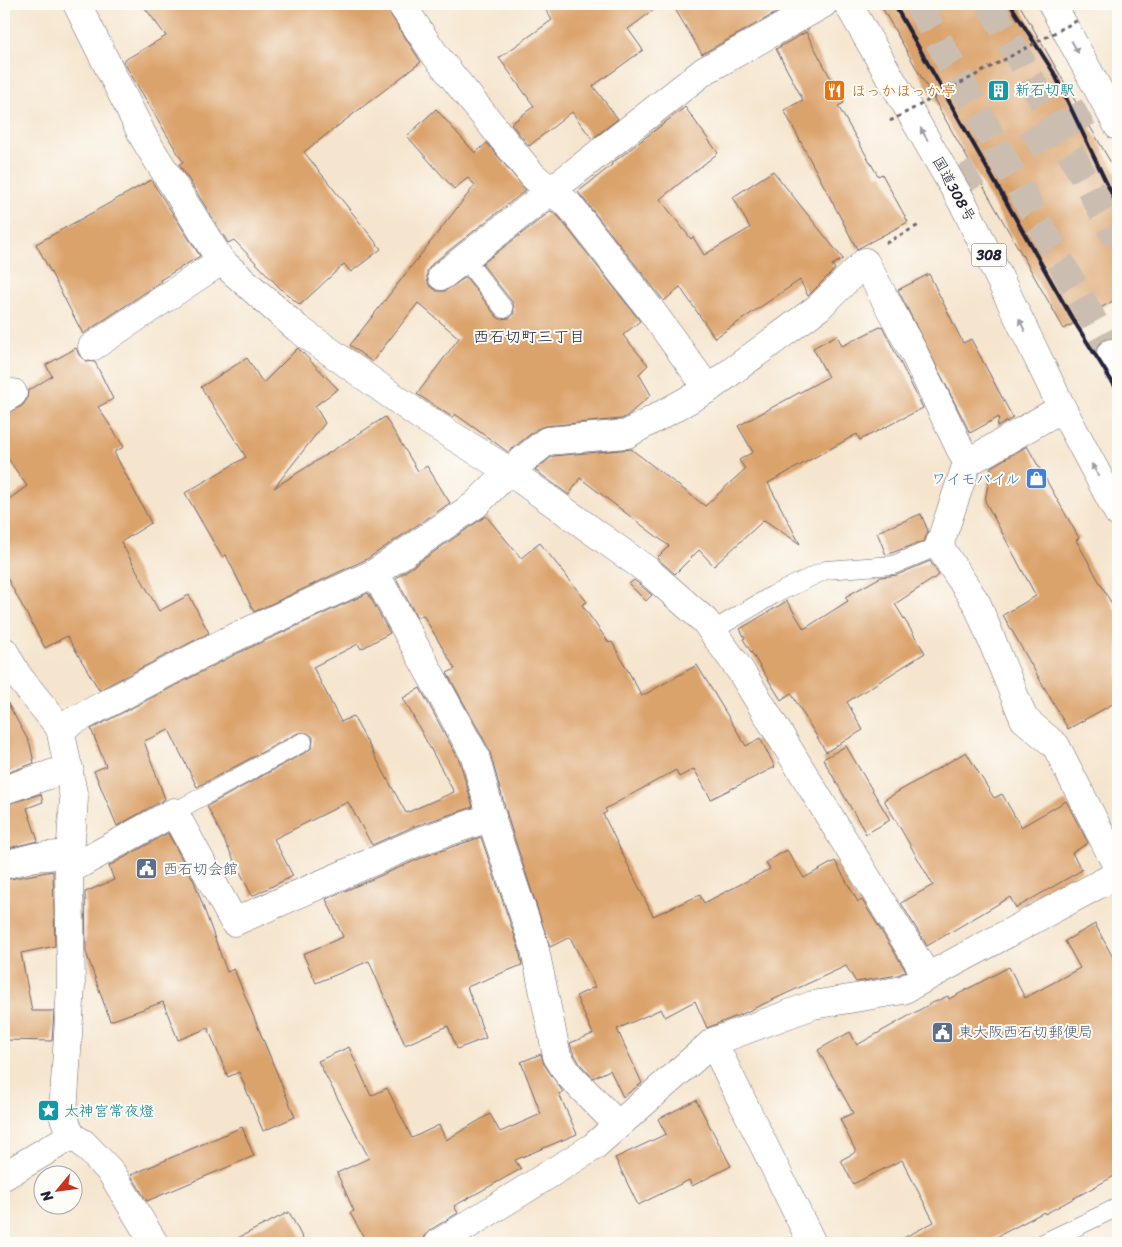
<svg xmlns="http://www.w3.org/2000/svg" width="1122" height="1247" viewBox="0 0 1122 1247" font-family="Sriracha,'Klee One',sans-serif">
  <rect width="100%" height="100%" fill="#fdfcf7"/>
  <filter id="ink" filterUnits="userSpaceOnUse"><feTurbulence type="fractalNoise" baseFrequency=".02" numOctaves="2"/><feDisplacementMap in="SourceGraphic" scale="10" xChannelSelector="R" yChannelSelector="G"/><feConvolveMatrix kernelMatrix="1 2 1 2 8 2 1 2 1" color-interpolation-filters="sRGB"/></filter>
  <filter id="wash" filterUnits="userSpaceOnUse"><feTurbulence type="fractalNoise" baseFrequency=".0096" numOctaves="4" result="noise"/><feDisplacementMap in="SourceGraphic" scale="20" xChannelSelector="R" yChannelSelector="G"/><feGaussianBlur stdDeviation="1.12" result="paint"/><feColorMatrix in="noise" values="0 0 0 0 0 0 0 0 0 0 0 0 0 0 0 0 0 1.4 0 .05"/><feComposite in="paint" operator="in"/></filter>
  <g filter="url(#wash)">
    <rect width="100%" height="100%" fill="#f5e5ce"/>
    <g id="blocks">
      <g fill="#dba36c">
        <polygon points="142,4 384,4 421,62 304,152 381,249 351,272 344,264 300,305 281,289 234,240 228,243 179,164 183,162 180,157 123,61 166,36"/>
        <polygon points="542,4 662,4 628,29 643,50 593,86 618,119 592,139 572,112 529,146 511,124 534,106 499,58 552,20"/>
        <polygon points="672,4 792,4 702,54"/>
        <polygon points="880,4 1019,4 1118,175 1118,298 1064,329"/>
        <polygon points="806,32 844,103 838,106 878,176 882,174 908,222 857,249 784,110 803,100 776,49"/>
        <polygon points="685,107 718,153 660,199 691,239 693,237 704,255 750,228 733,197 773,171 843,259 832,265 835,269 808,296 800,280 715,338 680,287 664,301 578,192 612,165 611,164"/>
        <polygon points="436,109 475,153 487,143 526,190 432,264 427,271 427,278 429,285 437,291 445,291 466,277 496,316 500,319 510,318 514,313 513,303 482,264 551,211 558,216 640,321 623,335 648,365 639,374 651,395 627,416 622,419 545,426 537,429 508,452 455,414 452,417 417,394 459,338 418,303 372,362 350,345 475,185 468,178 454,189 407,136"/>
        <polygon points="151,180 200,256 160,280 161,282 83,334 36,244"/>
        <polygon points="929,274 963,343 971,339 1013,418 997,427 999,417 970,433 898,290"/>
        <polygon points="882,326 923,408 860,440 857,434 768,483 800,544 764,520 714,566 699,550 675,574 657,558 669,546 580,478 569,495 535,470 553,456 631,449 705,506 745,469 739,460 753,452 738,426 828,377 813,348 837,335 842,346"/>
        <polygon points="76,348 79,355 85,361 95,362 113,399 98,407 124,447 114,452 151,523 121,542 159,611 189,595 209,633 99,690 67,636 45,648 4,572 4,503 27,486 4,453 4,414 22,406 27,399 28,391 52,376 46,365"/>
        <polygon points="298,348 338,389 315,406 325,423 274,488 385,417 418,471 427,466 450,503 367,559 254,612 226,555 222,557 185,493 246,457 201,387 247,358 263,383"/>
        <polygon points="1027,446 1079,538 1076,540 1118,615 1118,701 1068,729 1003,615 1036,596 985,501 991,467"/>
        <polygon points="921,514 928,531 924,541 886,555 877,532"/>
        <polygon points="486,516 521,558 540,543 587,602 582,605 609,643 612,642 642,696 697,665 746,746 760,738 775,767 711,799 694,769 679,777 676,770 605,809 607,812 603,814 653,916 700,895 704,903 770,869 766,862 787,850 804,878 835,861 858,902 862,900 906,971 898,975 856,982 846,966 742,1014 707,1028 695,1001 665,1017 661,1009 617,1029 642,1083 623,1097 610,1070 593,1078 580,1064 572,1050 570,1043 593,1034 576,996 595,987 570,937 550,947 510,825 489,749 447,673 455,669 423,615 417,618 396,578"/>
        <polygon points="930,561 939,575 895,604 925,653 847,702 863,730 826,752 791,693 781,700 743,639 745,638 740,629 787,601 804,629 848,601 845,597 881,577 897,575"/>
        <polygon points="634,580 652,595 646,601 629,584"/>
        <polygon points="368,593 390,633 361,649 358,644 313,667 341,722 353,716 406,813 454,792 403,698 420,688 460,762 473,807 415,826 372,845 348,802 274,839 293,876 252,896 207,806 308,751 312,747 313,737 308,733 298,733 197,787 169,730 144,741 165,799 117,826 94,771 106,766 91,729 234,655"/>
        <polygon points="4,696 30,744 34,763 4,774"/>
        <polygon points="846,746 890,820 866,834 823,759"/>
        <polygon points="966,752 994,798 1002,794 1021,827 1066,801 1088,843 1072,853 1082,870 1016,908 1010,897 927,946 901,903 933,885 884,800"/>
        <polygon points="41,794 43,802 27,808 38,841 4,849 4,805"/>
        <polygon points="168,833 194,881 227,972 234,969 295,1117 263,1131 239,1072 228,1077 208,1028 178,1040 163,1002 110,1021 86,952 85,892 114,880 109,866"/>
        <polygon points="481,837 519,949 522,965 467,987 486,1038 457,1049 448,1026 405,1045 369,961 316,983 303,954 343,937 326,899 426,856"/>
        <polygon points="53,871 55,946 21,953 32,1011 54,1011 52,1041 4,1040 4,880"/>
        <polygon points="1095,924 1118,967 1118,1174 1045,1214 1044,1212 985,1243 894,1243 934,1222 902,1160 853,1184 841,1160 856,1152 840,1119 853,1113 818,1050 850,1032 857,1045 930,1004 948,996 949,999 1009,967 1025,998 1080,968 1065,941"/>
        <polygon points="349,1047 371,1096 387,1088 412,1138 439,1125 446,1140 490,1114 500,1132 541,1114 521,1062 541,1054 544,1064 563,1092 559,1094 577,1134 515,1160 521,1169 454,1206 458,1213 430,1230 425,1236 423,1243 367,1243 350,1213 354,1211 337,1173 369,1158 318,1061"/>
        <polygon points="696,1100 731,1166 692,1186 689,1180 638,1205 615,1158 666,1134 658,1119"/>
        <polygon points="242,1127 254,1156 147,1201 131,1175"/>
        <polygon points="289,1212 305,1243 228,1243"/>
      </g>
    </g>
  </g>
  <g filter="url(#ink)">
    <use href="#blocks" fill-opacity="0" stroke="#6c666e" stroke-width="1"/>
    <g fill="none" stroke-linecap="round" stroke-linejoin="round">
      <polyline stroke="#cbbeb1" stroke-width="28" stroke-dasharray="28 14" stroke-linecap="butt" points="953,185 1106,102"/>
      <g stroke="#cbbeb1" stroke-width="28" stroke-dasharray="28 14" stroke-linecap="butt">
        <polyline points="918,4 1111,353"/>
        <polyline points="990,4 1118,240"/>
      </g>
      <defs>
        <g id="service">
          <polyline points="465,259 504,309"/>
          <polyline points="712,631 773,595 826,570 893,565 939,546"/>
          <polyline points="174,812 303,742"/>
          <polyline points="1043,1243 1118,1207"/>
        </g>
        <g id="minor">
          <polyline points="77,4 145,140 221,261 297,328 419,415 509,471 647,570 705,621 740,670 927,976"/>
          <polyline points="401,4 436,56 533,176 569,205 650,309 708,389"/>
          <polyline points="442,276 704,71 823,4"/>
          <polyline points="92,347 221,261"/>
          <polyline points="4,399 13,393"/>
          <polyline points="1062,408 967,463 939,546 977,604 1024,719 1056,746 1118,868"/>
          <polyline points="4,651 18,676 60,728 74,798 69,870 71,986 63,1115 71,1136 83,1143 111,1172 154,1243"/>
          <polyline points="60,728 227,641 375,573"/>
          <polyline points="4,790 69,768"/>
          <polyline points="4,865 35,857 70,854"/>
          <polyline points="69,870 174,812 234,922 420,841 492,817"/>
          <polyline points="713,1042 812,1243"/>
          <polyline points="618,1125 568,1074 557,1056 534,945 495,830 475,756 375,573 475,505 509,471 547,441 627,434 708,389 819,307 865,262 914,353 967,463"/>
          <polyline points="4,1176 71,1136"/>
          <polyline points="439,1243 593,1147 713,1042 813,1005 903,990 1118,874"/>
        </g>
        <g id="trunk">
          <polyline points="848,4 965,207 1062,408 1118,513"/>
          <polyline points="1052,4 1118,126"/>
        </g>
        <polyline id="motorway" points="1111,353 1118,370"/>
      </defs>
      <use href="#service" stroke="#6c666e" stroke-width="19"/>
      <use href="#minor" stroke="#6c666e" stroke-width="29"/>
      <use href="#trunk" stroke="#6c666e" stroke-width="29"/>
      <use href="#motorway" stroke="#6c666e" stroke-width="29"/>
      <polyline stroke="#6c666e" stroke-width="3" stroke-dasharray="4 4" stroke-linecap="butt" points="886,243 919,225"/>
      <use href="#service" stroke="#fff" stroke-width="18"/>
      <use href="#minor" stroke="#fff" stroke-width="28"/>
      <use href="#trunk" stroke="#fff" stroke-width="28"/>
      <use href="#motorway" stroke="#fff" stroke-width="28"/>
      <g stroke="#22223b" stroke-width="4">
        <polyline points="894,4 1072,318 1118,391"/>
        <polyline points="1010,4 1054,73 1118,207"/>
      </g>
      <polyline stroke="#6c666e" stroke-width="3" stroke-dasharray="4 4" stroke-linecap="butt" points="890,121 1080,19"/>
    </g>
    <defs><path id="oneway-solid" d="M-6-.8H1V-3.2L6.5 0L1 3.2V.8H-6Z" transform="scale(1.25)"/></defs>
    <g fill="#9c9ca7">
      <use href="#oneway-solid" transform="translate(1075 47) rotate(61)"/>
      <use href="#oneway-solid" transform="translate(924 134) rotate(-120)"/>
      <use href="#oneway-solid" transform="translate(1022 325) rotate(-116)"/>
      <use href="#oneway-solid" transform="translate(1095 470) rotate(-118)"/>
    </g>
  </g>
  <defs>
    <symbol id="building-square" viewBox="-11 -11 22 22"><rect x="-9" y="-9" width="18" height="18" rx="4" fill="#0f9aa8" stroke="#fdfcf7"/><path d="M-4-6H4V6H1V3H-1V6H-4ZM-2.5-4.3h1.7v1.8h-1.7ZM.8-4.3h1.7v1.8H.8ZM-2.5-1h1.7V.8h-1.7ZM.8-1h1.7V.8H.8Z" fill="#fff"/></symbol>
    <symbol id="restaurant-square" viewBox="-11 -11 22 22"><rect x="-9" y="-9" width="18" height="18" rx="4" fill="#e8710a" stroke="#fdfcf7"/><path d="M-5-6h1v4h1v-4h1v4h1v-4h1v5L-1.5 .5V6h-2V.5L-5-1ZM5-6V6H3V1.5H1.5Q1.5-4 5-6Z" fill="#fff"/></symbol>
    <symbol id="shop-square" viewBox="-11 -11 22 22"><rect x="-9" y="-9" width="18" height="18" rx="4" fill="#3f7fe0" stroke="#fdfcf7"/><path d="M-5-2.5h2.3a2.7 3.5 0 0 1 5.4 0H5L5.5 6h-11ZM-1.5-2.5h3a1.5 2.3 0 0 0-3 0Z" fill="#fff"/></symbol>
    <symbol id="civic-square" viewBox="-11 -11 22 22"><rect x="-9" y="-9" width="18" height="18" rx="4" fill="#5c6f8a" stroke="#fdfcf7"/><path d="M-.6-6.5H3V-4.5H.6V-3L4-1V1h2V6H-6V1h2V-1L-.6-3ZM-1.2 2.5V6h2.4V2.5Z" fill="#fff"/></symbol>
    <symbol id="sight-square" viewBox="-11 -11 22 22"><rect x="-9" y="-9" width="18" height="18" rx="4" fill="#0f9aa8" stroke="#fdfcf7"/><path d="M0-6L1.8-2.2L6-1.7L2.9 1.2L3.7 5.4L0 3.3L-3.7 5.4L-2.9 1.2L-6-1.7L-1.8-2.2Z" fill="#fff"/></symbol>
  </defs>
  <g fill-rule="evenodd">
    <use href="#building-square" x="986" y="78" width="25" height="25"/>
    <use href="#restaurant-square" x="822" y="78" width="25" height="25"/>
    <use href="#shop-square" x="1024" y="466" width="25" height="25"/>
    <use href="#civic-square" x="134" y="856" width="25" height="25"/>
    <use href="#civic-square" x="930" y="1020" width="25" height="25"/>
    <use href="#sight-square" x="36" y="1098" width="25" height="25"/>
  </g>
  <g text-anchor="middle" dominant-baseline="central" stroke-width="4" stroke-linejoin="round" paint-order="stroke">
    <rect fill="#fdfcf7" stroke="#646373" stroke-width="1" x="971.5" y="243.5" width="35" height="23" rx="4"/>
    <g font-size="14" font-weight="bold" fill="#22223b">
      <text x="989" y="255">308</text>
    </g>
    <g font-size="15" fill="#0d838f" stroke="#fdfcf7" text-anchor="start">
      <text x="1015" y="90">新石切駅</text>
      <text x="64" y="1111">太神宮常夜燈</text>
    </g>
    <g font-size="15" fill="#c56008" stroke="#fdfcf7" text-anchor="start">
      <text x="851" y="91">ほっかほっか亭</text>
    </g>
    <g font-size="15" fill="#22223b" stroke="#fdfcf7">
      <text transform="translate(954 189) rotate(61)">国道308号</text>
    </g>
    <g font-size="15" fill="#366cbe" stroke="#fdfcf7" text-anchor="end">
      <text x="1020" y="479">ワイモバイル</text>
    </g>
    <g font-size="15" fill="#4e5e75" stroke="#fdfcf7" text-anchor="start">
      <text x="163" y="869">西石切会館</text>
      <text x="958" y="1032">東大阪西石切郵便局</text>
    </g>
    <g font-size="16" fill="#22223b" stroke="#fdfcf7">
      <text x="529" y="336">西石切町三丁目</text>
    </g>
  </g>
  <rect width="1122" height="1247" fill="none" stroke="#fdfcf7" stroke-width="20"/>
  <g transform="translate(58 1190) rotate(241)"><circle r="24" fill="#fdfcf7" stroke="#a5a5ac"/>
  <path d="M0-4L9 19L0 12L-9 19Z" fill="#c8321e"/>
  <text y="-8" font-size="14" font-weight="bold" text-anchor="middle" fill="#22223b">N</text>
  </g>
</svg>
